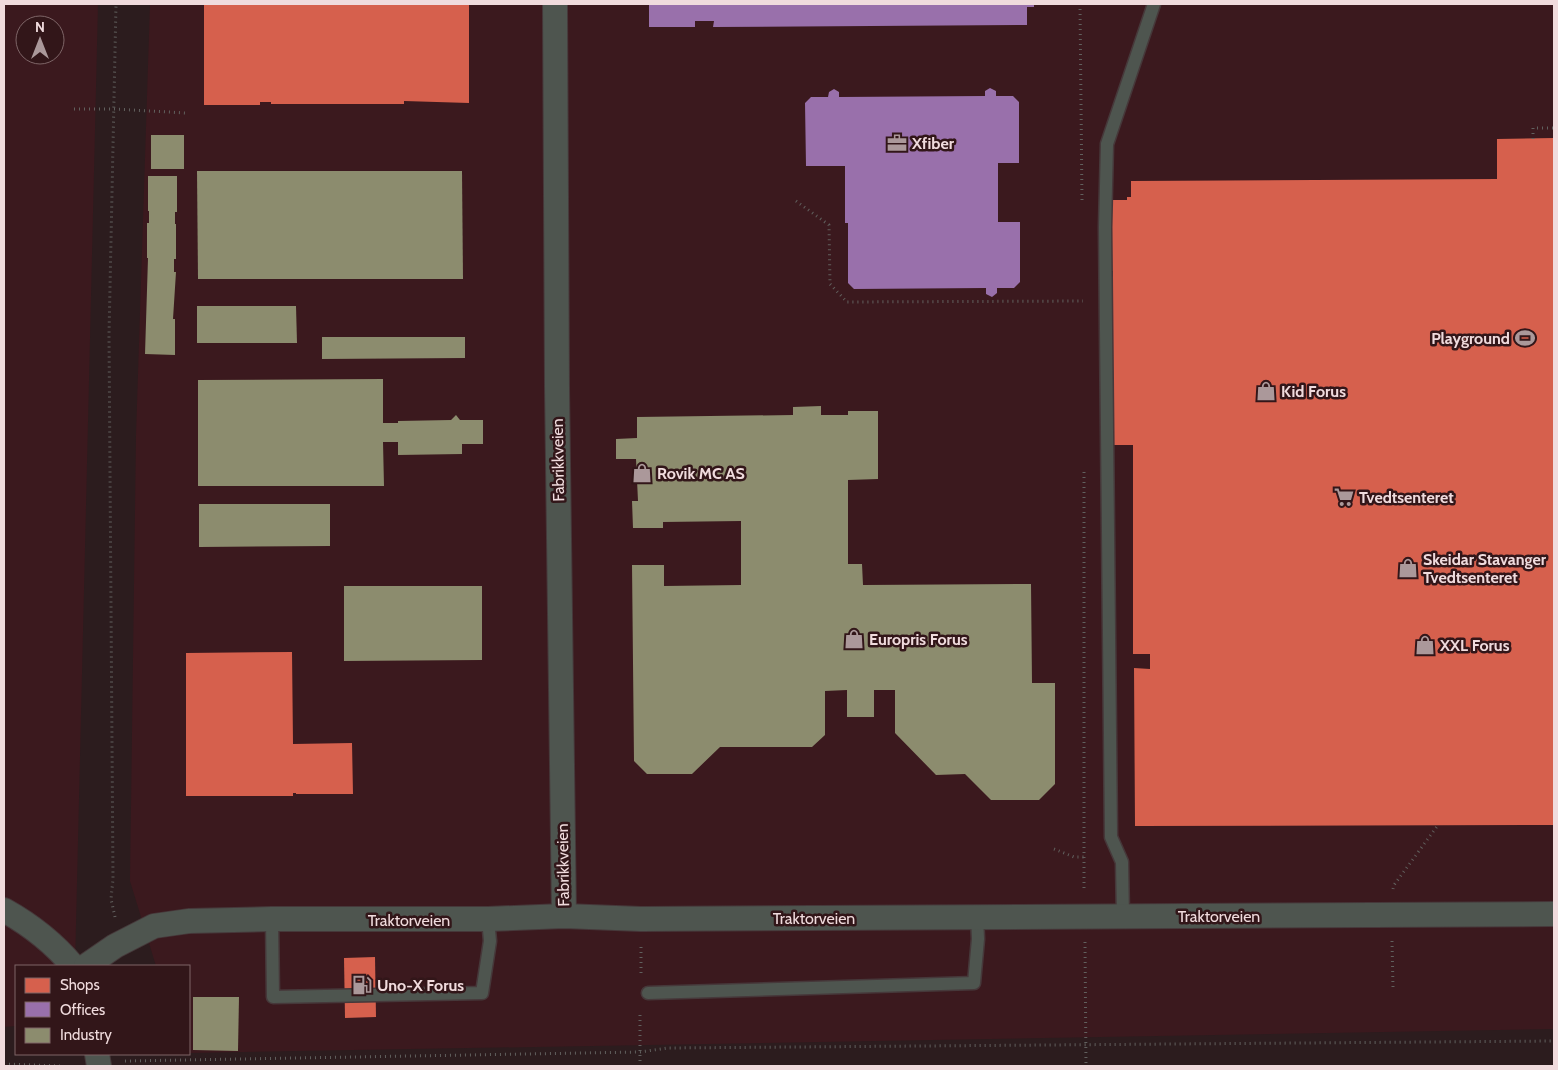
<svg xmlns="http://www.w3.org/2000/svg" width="1558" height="1070" viewBox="0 0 1558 1070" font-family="Cabin,sans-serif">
  <rect width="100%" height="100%" fill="#2c1c1e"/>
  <g fill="#3b191e" fill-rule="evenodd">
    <path d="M 4,4 L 98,4 L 75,966 L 16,966 L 16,1026 L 4,1027 ZM 25,25 L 55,25 L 55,55 L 25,55 Z"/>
    <polygon points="150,4 1554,4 1554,1029 189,1053 189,966 156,966 130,881 136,436"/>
  </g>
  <g fill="#d6604d">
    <polygon points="204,4 469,4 469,103 404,101 404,104 271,104 271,102 260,102 260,105 204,105"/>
    <polygon points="1554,138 1554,825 1135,826 1134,668 1150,669 1150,654 1133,654 1133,445 1113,445 1113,271 1110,271 1110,200 1127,200 1127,197 1131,197 1131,181 1497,179 1497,139"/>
    <polygon points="292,652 293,744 352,743 353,794 296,794 296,793 293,793 293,796 186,796 186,653"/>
    <polygon points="375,957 376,1017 345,1018 344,958"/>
  </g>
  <g fill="#9970ab">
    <polygon points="649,4 1034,4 1034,7 1027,7 1027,25 713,27 714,21 695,21 695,27 649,27"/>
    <polygon points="990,88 996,91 996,96 1013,96 1019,102 1019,163 998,163 998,222 1020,222 1020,282 1014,288 997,288 997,293 992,297 986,294 986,288 854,289 848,283 848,223 845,223 845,166 806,166 805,103 811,97 828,97 829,92 834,89 839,92 839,97 985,96 985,91"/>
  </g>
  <g fill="#8c8c6e">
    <rect x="151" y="135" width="33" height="34"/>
    <polygon points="197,171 462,171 463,279 198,279"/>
    <polygon points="148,176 177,176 177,212 175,212 175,224 176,224 176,259 174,259 174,272 176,272 173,319 175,319 175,355 145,354 148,258 147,258 147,223 149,223 149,211 148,211"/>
    <polygon points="197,306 296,306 297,343 197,343"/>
    <polygon points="322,337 465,337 465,358 322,359"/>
    <polygon points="383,379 383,423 398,423 398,421 451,420 456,415 460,420 483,420 483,444 462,444 462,454 398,455 398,442 383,442 384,486 198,486 198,380"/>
    <polygon points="821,406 821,415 848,415 848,411 878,411 878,479 848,480 848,564 862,564 863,585 1031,584 1032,683 1055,683 1055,784 1039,800 991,800 965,774 936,775 895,733 895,690 874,690 874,717 847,717 847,690 825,691 825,735 812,747 720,747 692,774 647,774 634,761 632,565 664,565 664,586 741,585 741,521 663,522 663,528 633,528 632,501 638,501 636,459 616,459 616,439 637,438 637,417 793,415 793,407"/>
    <polygon points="199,504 330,504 330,546 199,547"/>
    <polygon points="344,586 482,586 482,660 344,661"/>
    <polygon points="193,997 239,997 238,1051 193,1050"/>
  </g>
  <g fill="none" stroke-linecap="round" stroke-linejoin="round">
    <defs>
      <g id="service">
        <polyline points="1123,916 1122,862 1111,837 1105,227 1107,144 1154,4"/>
        <polyline points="272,919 273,997 482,993 490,941 488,919"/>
        <polyline points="648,993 974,983 978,939 977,916"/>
      </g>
      <g id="minor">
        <polyline points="555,4 557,387 564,916"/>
        <path d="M 4,910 C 31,925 53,942 73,966"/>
        <polyline points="86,966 115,946 154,926 189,921 272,919 488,919 564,916 641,919 1554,914"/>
        <polyline points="97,1054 99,1066"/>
      </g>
    </defs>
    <use href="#service" stroke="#46383a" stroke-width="15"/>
    <use href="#minor" stroke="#46383a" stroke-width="26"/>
    <g stroke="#61605e" stroke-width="3" stroke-dasharray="1 4" stroke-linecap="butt">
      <polyline points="1080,4 1082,201"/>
      <polyline points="74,109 114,109 186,113"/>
      <polyline points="1533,139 1533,128 1554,128"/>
      <polyline points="796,201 829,225 830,284 847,302 1083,301"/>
      <polyline points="1084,472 1084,891"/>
      <polyline points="1054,849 1074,857 1085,857"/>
      <polyline points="1393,889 1394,885 1438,825"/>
      <polyline points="115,917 111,899 113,879 109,335 116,4"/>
      <polyline points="1392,941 1393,987"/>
      <polyline points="1085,942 1086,1066"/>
      <polyline points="641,973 641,946"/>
      <polyline points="125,1061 640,1052 668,1048 1554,1041"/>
      <polyline points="4,1064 62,1066"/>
      <polyline points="640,1066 640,1011"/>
    </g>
    <use href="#service" stroke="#4e554f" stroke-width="12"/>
    <use href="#minor" stroke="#4e554f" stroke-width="24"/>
  </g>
  <defs>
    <symbol id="office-bare" viewBox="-9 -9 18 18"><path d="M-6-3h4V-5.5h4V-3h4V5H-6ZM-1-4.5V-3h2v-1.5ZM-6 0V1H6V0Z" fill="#ab989a" stroke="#321619" stroke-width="2.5" paint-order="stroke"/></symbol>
    <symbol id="stadium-bare" viewBox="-9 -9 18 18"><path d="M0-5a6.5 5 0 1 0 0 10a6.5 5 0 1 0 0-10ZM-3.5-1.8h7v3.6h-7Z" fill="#ab989a" stroke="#321619" stroke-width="2.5" paint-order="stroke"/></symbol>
    <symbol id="shop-bare" viewBox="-9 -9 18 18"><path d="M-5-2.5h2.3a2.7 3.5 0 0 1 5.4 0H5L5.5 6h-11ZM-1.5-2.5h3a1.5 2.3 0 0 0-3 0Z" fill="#ab989a" stroke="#321619" stroke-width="2.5" paint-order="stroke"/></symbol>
    <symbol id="supermarket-bare" viewBox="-9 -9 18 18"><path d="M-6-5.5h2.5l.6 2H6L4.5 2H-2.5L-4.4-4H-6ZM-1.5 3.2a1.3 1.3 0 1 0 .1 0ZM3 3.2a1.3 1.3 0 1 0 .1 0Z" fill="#ab989a" stroke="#321619" stroke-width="2.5" paint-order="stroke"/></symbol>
    <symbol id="fuel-bare" viewBox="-9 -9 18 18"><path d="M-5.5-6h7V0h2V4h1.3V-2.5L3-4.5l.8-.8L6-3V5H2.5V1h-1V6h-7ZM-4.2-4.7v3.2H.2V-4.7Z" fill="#ab989a" stroke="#321619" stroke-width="2.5" paint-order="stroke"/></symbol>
  </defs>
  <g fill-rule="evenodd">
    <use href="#office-bare" x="883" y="129" width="28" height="28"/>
    <use href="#stadium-bare" x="1511" y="324" width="28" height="28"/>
    <use href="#shop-bare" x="1252" y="377" width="28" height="28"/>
    <use href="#shop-bare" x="628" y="459" width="28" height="28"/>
    <use href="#supermarket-bare" x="1330" y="483" width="28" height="28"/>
    <use href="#shop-bare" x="1394" y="554" width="28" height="28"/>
    <use href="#shop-bare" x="840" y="625" width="28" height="28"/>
    <use href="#shop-bare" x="1411" y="631" width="28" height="28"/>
    <use href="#fuel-bare" x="348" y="971" width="28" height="28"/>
  </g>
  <g text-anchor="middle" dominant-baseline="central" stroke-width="5" stroke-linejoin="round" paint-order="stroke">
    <g font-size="16" font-weight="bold" fill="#f0dbdd" stroke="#321619" text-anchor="start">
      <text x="912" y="143">Xfiber</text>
      <text x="1510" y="338" text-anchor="end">Playground</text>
      <text x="1281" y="391">Kid Forus</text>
      <text x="657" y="473">Rovik MC AS</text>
      <text x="1359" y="497">Tvedtsenteret</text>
      <text x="1423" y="559">Skeidar Stavanger<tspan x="1423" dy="18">Tvedtsenteret</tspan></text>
      <text x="869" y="639">Europris Forus</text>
      <text x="1440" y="645">XXL Forus</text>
      <text x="377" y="985">Uno-X Forus</text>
    </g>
    <g font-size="16" fill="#f0dbdd" stroke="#321619">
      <text transform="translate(558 460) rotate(-91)">Fabrikkveien</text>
      <text transform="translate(563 865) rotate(-91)">Fabrikkveien</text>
      <text x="1219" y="916">Traktorveien</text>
      <text x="814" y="918">Traktorveien</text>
      <text x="409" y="920">Traktorveien</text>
    </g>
  </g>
  <rect width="1558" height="1070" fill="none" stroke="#f0dbdd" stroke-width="10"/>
  <rect x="15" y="965" width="175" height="90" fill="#321619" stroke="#7e6567"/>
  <rect x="25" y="978" width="25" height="15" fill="#d6604d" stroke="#7e6567"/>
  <text x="60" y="990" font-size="15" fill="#f0dbdd">Shops</text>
  <rect x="25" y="1002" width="25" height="15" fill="#9970ab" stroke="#7e6567"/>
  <text x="60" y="1015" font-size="15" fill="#f0dbdd">Offices</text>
  <rect x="25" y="1028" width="25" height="15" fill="#8c8c6e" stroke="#7e6567"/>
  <text x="60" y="1040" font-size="15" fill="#f0dbdd">Industry</text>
  <g transform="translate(40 40)"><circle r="24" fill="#321619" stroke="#7e6567"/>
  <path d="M0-4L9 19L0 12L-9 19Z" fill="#ab989a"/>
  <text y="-8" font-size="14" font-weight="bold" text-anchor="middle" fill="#f0dbdd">N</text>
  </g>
</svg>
